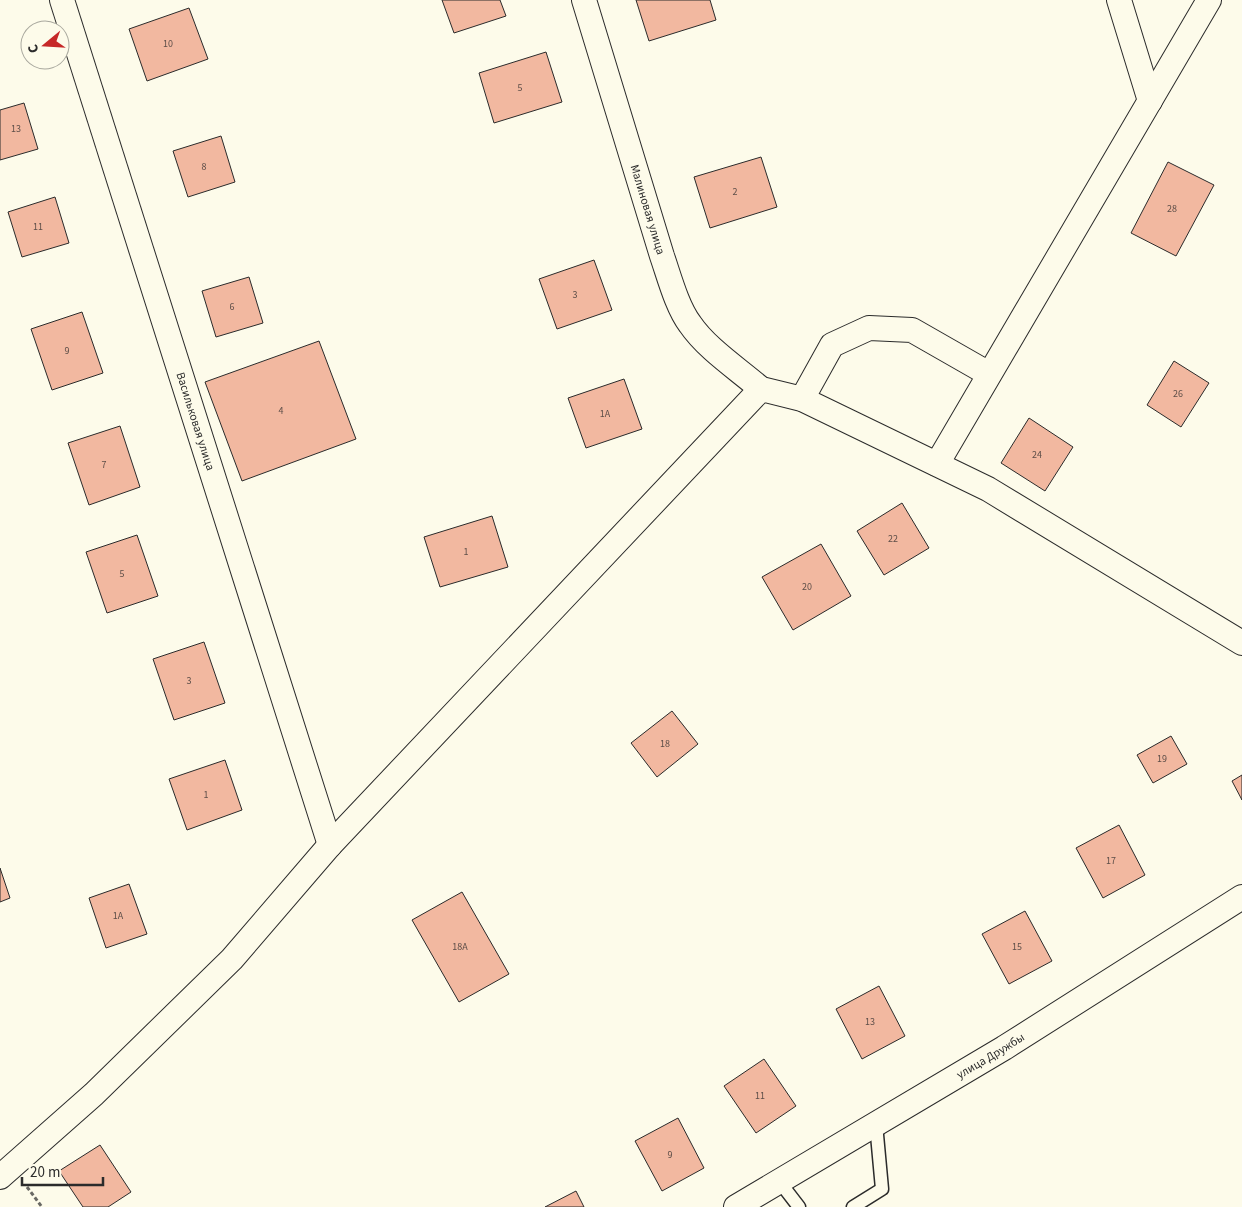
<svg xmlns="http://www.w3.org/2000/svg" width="1242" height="1207" viewBox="0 0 1242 1207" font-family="'Source Sans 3',sans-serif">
  <rect width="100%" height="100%" fill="#fdfbea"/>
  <g fill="#f2b8a0" stroke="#2b2b2b">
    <polygon points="442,0 500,0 506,16 454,33"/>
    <polygon points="636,0 710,0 716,20 649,41"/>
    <polygon points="189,8 208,59 147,81 129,29"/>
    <polygon points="546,52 562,102 494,123 479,73"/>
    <polygon points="24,103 38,149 0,160 0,110"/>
    <polygon points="221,136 235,182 188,197 173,151"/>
    <polygon points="761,157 777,207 710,228 694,177"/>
    <polygon points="1168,162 1214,185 1176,256 1131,233"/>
    <polygon points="55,197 69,243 22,257 8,212"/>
    <polygon points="594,260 612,310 557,329 539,279"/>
    <polygon points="249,277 263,323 216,337 202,291"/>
    <polygon points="82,312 103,373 52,390 31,329"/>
    <polygon points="319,341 356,439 242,481 205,382"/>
    <polygon points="1174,361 1209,383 1181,427 1147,405"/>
    <polygon points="624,379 642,429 586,448 568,398"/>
    <polygon points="1029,418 1073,447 1045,491 1001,463"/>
    <polygon points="120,426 140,487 89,505 68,443"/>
    <polygon points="902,503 929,548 884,575 857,531"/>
    <polygon points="492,516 508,567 440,587 424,537"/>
    <polygon points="137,535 158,596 107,613 86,552"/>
    <polygon points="821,544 851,596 793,630 762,577"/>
    <polygon points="204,642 225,703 174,720 153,659"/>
    <polygon points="672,711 698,744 657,777 631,743"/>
    <polygon points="1171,736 1187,764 1153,783 1137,755"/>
    <polygon points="225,760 242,810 187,830 169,779"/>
    <polygon points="1242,775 1242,800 1232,781"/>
    <polygon points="1119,825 1145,875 1103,898 1076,848"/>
    <polygon points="0,868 10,898 0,902"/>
    <polygon points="129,884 147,934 106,948 89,898"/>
    <polygon points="462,892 509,974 459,1002 412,920"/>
    <polygon points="1025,911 1052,961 1009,984 982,934"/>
    <polygon points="879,986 905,1036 862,1059 836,1009"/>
    <polygon points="764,1059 796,1106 756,1133 724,1086"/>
    <polygon points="678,1118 704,1168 662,1191 635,1141"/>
    <polygon points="100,1145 131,1192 108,1207 83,1207 59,1171"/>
    <polygon points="576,1191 584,1207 545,1207"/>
  </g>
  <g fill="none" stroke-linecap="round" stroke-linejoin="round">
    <defs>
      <g id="service">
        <polyline points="779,1181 799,1207"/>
        <polyline points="853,1207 882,1189 876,1124"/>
      </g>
      <g id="minor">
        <path id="s1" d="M 62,0 L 330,845"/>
        <path id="s2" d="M 584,0 L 662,256 C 669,276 677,307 690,324 C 707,349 738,369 761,389"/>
        <polyline points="1119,0 1150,101"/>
        <polyline points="802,399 832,345 869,328 912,330 989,374"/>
        <polyline points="937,464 1209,0"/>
        <polyline points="0,1177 94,1094 232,959 330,845 761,389 802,399 988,489 1242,643"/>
        <path id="s3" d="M 736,1207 L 1004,1048 L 1242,897"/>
      </g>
    </defs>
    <use href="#service" stroke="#2b2b2b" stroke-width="15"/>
    <use href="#minor" stroke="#2b2b2b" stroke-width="26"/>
    <polyline stroke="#6a6964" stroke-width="3" stroke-dasharray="4 2.5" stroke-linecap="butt" points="27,1187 42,1207"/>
    <use href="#service" stroke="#fdfbea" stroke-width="12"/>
    <use href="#minor" stroke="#fdfbea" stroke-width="24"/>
  </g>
  <g text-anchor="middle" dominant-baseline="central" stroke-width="4" stroke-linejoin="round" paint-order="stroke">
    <g font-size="10" fill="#5d4e48">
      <text x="168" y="44">10</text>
      <text x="520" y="88">5</text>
      <text x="16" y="129">13</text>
      <text x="204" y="167">8</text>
      <text x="735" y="192">2</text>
      <text x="1172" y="209">28</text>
      <text x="38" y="227">11</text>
      <text x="575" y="295">3</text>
      <text x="232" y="307">6</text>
      <text x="67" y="351">9</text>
      <text x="1178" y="394">26</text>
      <text x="281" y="411">4</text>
      <text x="605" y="414">1А</text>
      <text x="1037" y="455">24</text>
      <text x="104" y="465">7</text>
      <text x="893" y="539">22</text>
      <text x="466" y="552">1</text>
      <text x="122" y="574">5</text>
      <text x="807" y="587">20</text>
      <text x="189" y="681">3</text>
      <text x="665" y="744">18</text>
      <text x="1162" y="759">19</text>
      <text x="206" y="795">1</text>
      <text x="1111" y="861">17</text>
      <text x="118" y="916">1А</text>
      <text x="460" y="947">18А</text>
      <text x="1017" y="947">15</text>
      <text x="870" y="1022">13</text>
      <text x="760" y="1096">11</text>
      <text x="670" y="1155">9</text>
    </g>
    <g font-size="12" fill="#2b2b2b" stroke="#fdfbea">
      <text stroke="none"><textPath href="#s2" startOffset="219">Малиновая улица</textPath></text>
      <text stroke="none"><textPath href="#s1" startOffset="442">Васильковая улица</textPath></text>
      <text stroke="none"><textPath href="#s3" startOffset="296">улица Дружбы</textPath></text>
    </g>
  </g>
  <g transform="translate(45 45) rotate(252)"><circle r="24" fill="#fdfbea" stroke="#a9a89e"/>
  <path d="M0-4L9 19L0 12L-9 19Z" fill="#c62828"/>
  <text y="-8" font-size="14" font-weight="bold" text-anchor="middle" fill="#2b2b2b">С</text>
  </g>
  <path d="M22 1177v8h81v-8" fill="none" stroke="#2b2b2b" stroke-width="2.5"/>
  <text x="30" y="1177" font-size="15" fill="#2b2b2b" stroke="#fdfbea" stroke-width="4" paint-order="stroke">20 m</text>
</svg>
